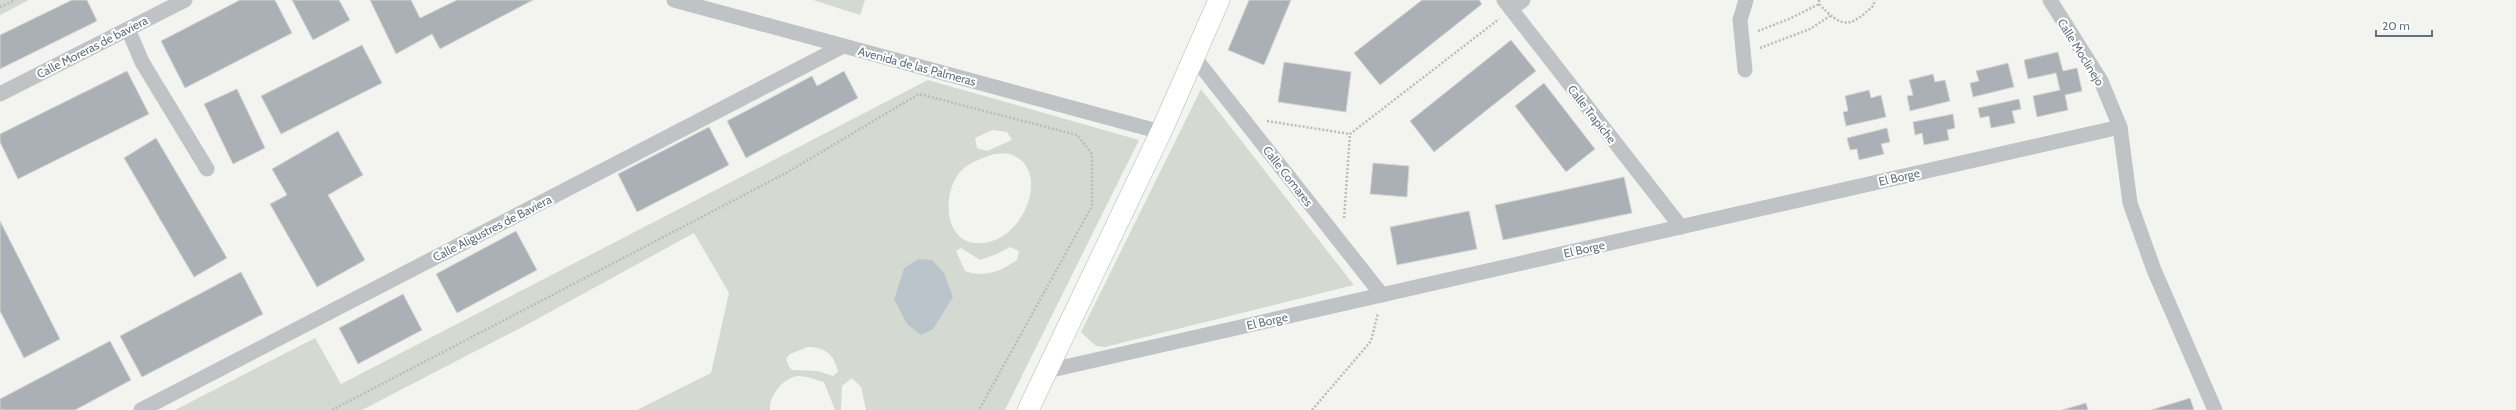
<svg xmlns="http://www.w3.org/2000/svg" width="2516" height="410" viewBox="0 0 2516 410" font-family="Cabin,sans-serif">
  <rect width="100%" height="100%" fill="#f3f4f0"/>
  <g fill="#d4dad1" fill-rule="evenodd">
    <polygon points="0,0 29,0 0,15"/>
    <polygon points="813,0 865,0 860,15"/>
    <path d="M 928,80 L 1139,140 L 1005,410 L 866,410 L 861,387 L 852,378 L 842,386 L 841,410 L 835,410 L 824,382 C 816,380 807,376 799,376 C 783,377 769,396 770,410 L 637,410 L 711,373 L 729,293 L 694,233 L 530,323 L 362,410 L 175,410 L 315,338 L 341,384 ZM 993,130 L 1007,132 L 1012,140 L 987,151 L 977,148 L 975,138 ZM 994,154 C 998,154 1005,153 1009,154 C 1054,166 1024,248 975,243 C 942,239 943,190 961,171 C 970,162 983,158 994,154 ZM 1010,247 L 1019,251 L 1017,260 C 1001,271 985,278 965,271 L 956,251 L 961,248 L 980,260 L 997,254 ZM 918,259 L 894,299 L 904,268 ZM 808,347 C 825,347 835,355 838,372 L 833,376 L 818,371 L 792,370 L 789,367 L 786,359 L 790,354 Z"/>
    <polygon points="1201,89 1354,285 1105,347 1096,346 1081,332"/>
  </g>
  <polygon fill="#bbc4ca" points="918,259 932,260 944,273 953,297 933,329 921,335 907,324 894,299 904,268"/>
  <g fill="#aab0b5" stroke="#d5d5d3">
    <polygon points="72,0 87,0 97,21 0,69 0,35"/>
    <polygon points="240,0 275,0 292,33 185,88 161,41"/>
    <polygon points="292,0 339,0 350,20 313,40"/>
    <polygon points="370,0 411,0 420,18 457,0 533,0 440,49 432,34 396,54"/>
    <polygon points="1249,0 1291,0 1264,65 1228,50"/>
    <polygon points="1422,0 1479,0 1482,4 1380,85 1354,53"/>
    <polygon points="1511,40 1536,71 1434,152 1410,121"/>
    <polygon points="362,45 382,83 281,134 261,96"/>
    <polygon points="2058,52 2063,71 2077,68 2082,91 2065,95 2068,110 2037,117 2033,96 2060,90 2056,73 2028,79 2024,60"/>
    <polygon points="1284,62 1351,72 1346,112 1278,102"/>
    <polygon points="2008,63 2014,87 1973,97 1970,83 1979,81 1976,71"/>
    <polygon points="127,71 149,114 18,179 0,142 0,134"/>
    <polygon points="844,71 858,98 746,158 727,121 812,76 817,86"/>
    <polygon points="1933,74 1935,82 1945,80 1950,101 1910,111 1907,96 1913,95 1909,80"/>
    <polygon points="1544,83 1595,149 1566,172 1515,106"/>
    <polygon points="237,89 265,148 233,164 204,104"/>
    <polygon points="1869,90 1871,98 1881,95 1886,117 1846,126 1843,112 1848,111 1845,96"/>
    <polygon points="2019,99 2021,109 2012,111 2015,123 1991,128 1989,116 1980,118 1978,108"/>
    <polygon points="1953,114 1955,128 1947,130 1949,140 1924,145 1922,133 1915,135 1913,122"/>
    <polygon points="709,127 729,165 637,212 618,174"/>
    <polygon points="1887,128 1890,142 1881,144 1884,154 1859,160 1857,149 1850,150 1847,138"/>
    <polygon points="338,131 363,175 328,195 365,260 317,287 270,204 287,195 272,169"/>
    <polygon points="156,138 227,258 194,277 124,158"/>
    <polygon points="1373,163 1409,166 1407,197 1370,194"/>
    <polygon points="1624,177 1632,213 1503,240 1495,205"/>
    <polygon points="1469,211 1477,249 1397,265 1390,227"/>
    <polygon points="0,221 60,339 24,358 0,311"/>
    <polygon points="516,231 537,270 457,313 436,274"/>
    <polygon points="241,272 263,314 142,377 120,336"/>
    <polygon points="403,294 422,330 358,364 339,328"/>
    <polygon points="110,341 131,380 75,410 0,410 0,399"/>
    <polygon points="2190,398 2194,410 2151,410"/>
    <polygon points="2086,403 2088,410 2062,410"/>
  </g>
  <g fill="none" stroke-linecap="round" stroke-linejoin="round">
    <defs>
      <polyline id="secondary" points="1028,410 1161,132 1219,0"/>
    </defs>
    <use href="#secondary" stroke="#b2b6ba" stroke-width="22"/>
    <g stroke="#b9bbbd" stroke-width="2.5" stroke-dasharray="2 2" stroke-linecap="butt">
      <path d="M 1819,0 L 1819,4 C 1842,28 1849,29 1874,5 L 1874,0"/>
      <polyline points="0,7 15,0"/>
      <polyline points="1758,31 1789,19 1819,4"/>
      <polyline points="1760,48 1810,29 1830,16"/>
      <polyline points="1267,121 1350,134"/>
      <polyline points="1344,218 1350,134 1499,19"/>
      <polyline points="332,410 786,173 919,94 1077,135 1092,154 1092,206 979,410"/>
      <polyline points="1312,410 1371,341 1378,313"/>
    </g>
    <g stroke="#bfc3c6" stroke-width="15">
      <polyline points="674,0 1161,132"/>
      <polyline points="1504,0 1681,227"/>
      <polyline points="2050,0 2101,81 2120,127 2130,203 2154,270 2215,410"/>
      <polyline points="1511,9 1523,0"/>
      <polyline points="128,29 142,62 207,169"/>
      <polyline points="1194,57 1382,295"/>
      <polyline points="1745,70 1740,20 1746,0"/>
      <polyline points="0,94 185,0"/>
      <polyline points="1047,371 2120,127"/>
      <polyline points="141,410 843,46"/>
    </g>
    <use href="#secondary" stroke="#fff" stroke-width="21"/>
  </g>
  <g text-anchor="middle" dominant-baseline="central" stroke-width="4" stroke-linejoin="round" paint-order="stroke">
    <g font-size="12" fill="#64727f" stroke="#fff">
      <text transform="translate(92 47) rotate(-27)">Calle Moreras de baviera</text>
      <text transform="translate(2081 52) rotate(58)">Calle Moclinejo</text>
      <text transform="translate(917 66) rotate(15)">Avenida de las Palmeras</text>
      <text transform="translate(1592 114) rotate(52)">Calle Trapiche</text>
      <text transform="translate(1288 176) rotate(52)">Calle Comares</text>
      <text transform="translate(1899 177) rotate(-13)">El Borge</text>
      <text transform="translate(492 228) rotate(-27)">Calle Aligustres de Baviera</text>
      <text transform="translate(1584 249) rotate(-13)">El Borge</text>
      <text transform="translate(1267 321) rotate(-13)">El Borge</text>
    </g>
  </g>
  <path d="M2376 30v6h56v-6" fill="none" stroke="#64727f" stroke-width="2"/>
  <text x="2382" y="30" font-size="12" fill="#64727f" stroke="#ffffff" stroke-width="3" paint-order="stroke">20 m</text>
</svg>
